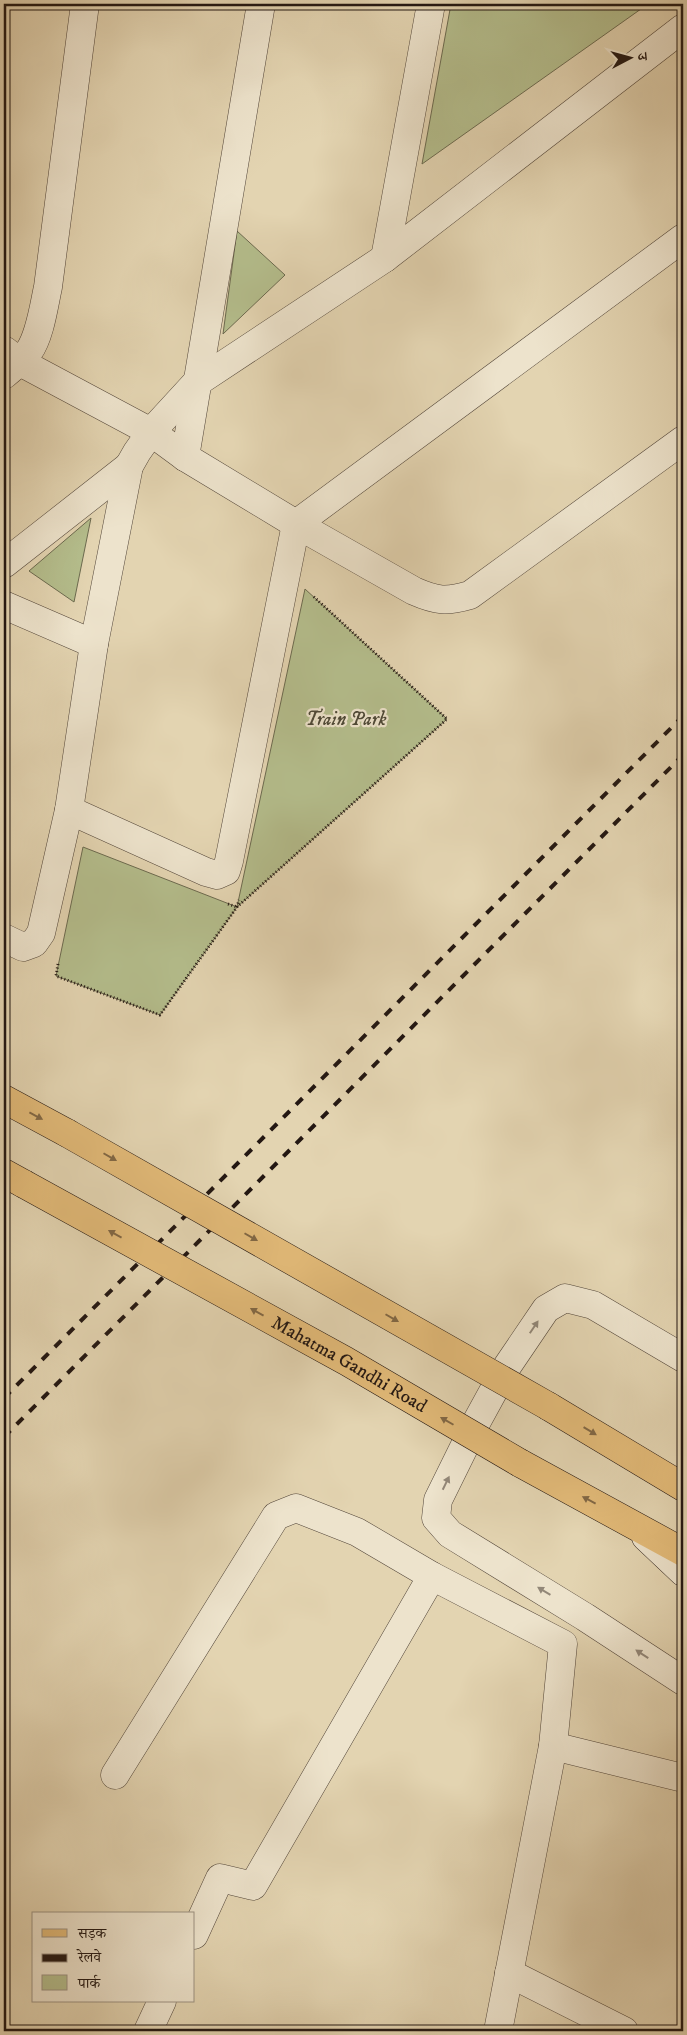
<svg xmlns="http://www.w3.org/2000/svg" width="687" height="2035" viewBox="0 0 687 2035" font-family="'IM FELL DW Pica','Noto Serif Devanagari',serif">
  <rect width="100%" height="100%" fill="#e3d4b1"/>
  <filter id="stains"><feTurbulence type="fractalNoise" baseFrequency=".004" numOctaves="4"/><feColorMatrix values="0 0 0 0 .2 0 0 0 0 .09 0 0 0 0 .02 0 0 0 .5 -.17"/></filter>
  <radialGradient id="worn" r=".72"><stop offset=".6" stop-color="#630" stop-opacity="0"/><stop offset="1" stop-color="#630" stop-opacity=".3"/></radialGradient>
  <g fill="#b4bd8c" stroke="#6c6a4f">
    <polygon points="451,4 648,4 422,164"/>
    <polygon points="237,231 285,275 223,334"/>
    <polygon points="91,518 74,602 29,571"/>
    <polygon points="305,589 447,719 237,907 160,1015 56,976 83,847 237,907"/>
  </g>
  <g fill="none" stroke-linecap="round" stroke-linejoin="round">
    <defs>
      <g id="street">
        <polyline points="385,258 431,4"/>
        <path d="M 4,350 L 20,362 L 151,432 L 185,457 L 296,524 L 414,591 C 437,601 446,602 470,595 L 683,440"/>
        <path d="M 4,375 C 13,367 22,361 29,351 C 40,336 44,305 48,287 L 85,4"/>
        <polyline points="185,457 261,4"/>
        <polyline points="4,564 129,466"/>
        <polyline points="4,605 94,644"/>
        <polyline points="69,810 206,872 217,875 226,871 229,861 296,524 683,238"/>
        <polyline points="4,938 23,947 34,943 41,933 69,810 94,644 129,466 137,452 151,432 196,383 385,258 683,28"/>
        <polyline points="683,1358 593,1305 565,1298 546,1309 506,1368 477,1421 438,1500 436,1518 450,1534 585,1617 683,1681"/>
        <polyline points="553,1746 683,1778"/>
        <polyline points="115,1775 276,1516 296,1508 357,1532 432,1576 563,1644 553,1746 498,2031"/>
        <polyline points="194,1935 220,1878 253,1886 432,1576"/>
        <polyline points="509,1973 624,2031"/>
        <polyline points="148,2031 162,2001"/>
      </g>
      <polyline id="secondary" points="646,1537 683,1572"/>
      <g id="primary">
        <polyline points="4,1099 67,1133"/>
        <polyline points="4,1173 24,1184"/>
        <polyline points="548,1406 683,1487"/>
        <polyline points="520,1463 683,1552"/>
      </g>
    </defs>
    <use href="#street" stroke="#53463a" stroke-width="29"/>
    <use href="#secondary" stroke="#231712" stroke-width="29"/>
    <use href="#primary" stroke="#231712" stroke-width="29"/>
    <g stroke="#231712" stroke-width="3" stroke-dasharray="1 2.5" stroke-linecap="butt">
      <polyline points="228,904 237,907"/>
      <polyline points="237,907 239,900"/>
      <polyline points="58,964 56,976 160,1015 237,907 447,719 313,596"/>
    </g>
    <use href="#street" stroke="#ede3cc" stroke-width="28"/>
    <use href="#secondary" stroke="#ede3cc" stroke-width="28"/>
    <use href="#primary" stroke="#e2ba78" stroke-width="28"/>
    <g stroke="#231712" stroke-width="4" stroke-dasharray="9 9" stroke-linecap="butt">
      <polyline points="4,1398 683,716"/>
      <polyline points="4,1437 683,755"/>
    </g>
    <defs>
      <g id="primary-bridge">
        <polyline points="67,1133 548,1406"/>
        <path id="s1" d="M 24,1184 L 346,1361 L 520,1463"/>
      </g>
    </defs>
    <use href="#primary-bridge" stroke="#231712" stroke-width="29" stroke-linecap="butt"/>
    <use href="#primary-bridge" stroke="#e2ba78" stroke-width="28"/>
  </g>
  <defs><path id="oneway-solid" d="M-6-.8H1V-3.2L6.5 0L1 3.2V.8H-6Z" transform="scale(1.25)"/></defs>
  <g fill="#826845">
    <use href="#oneway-solid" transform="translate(36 1116) rotate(28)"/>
    <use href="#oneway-solid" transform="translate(110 1157) rotate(30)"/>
    <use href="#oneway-solid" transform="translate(115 1234) rotate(-151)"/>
    <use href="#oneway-solid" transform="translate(251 1237) rotate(30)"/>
    <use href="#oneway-solid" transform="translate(257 1312) rotate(-151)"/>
    <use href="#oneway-solid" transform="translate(392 1318) rotate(30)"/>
    <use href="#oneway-solid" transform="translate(447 1421) rotate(-150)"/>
    <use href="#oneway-solid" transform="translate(590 1431) rotate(31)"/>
    <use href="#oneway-solid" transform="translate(589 1500) rotate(-152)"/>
  </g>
  <g fill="#928778">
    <use href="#oneway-solid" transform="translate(534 1327) rotate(-56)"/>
    <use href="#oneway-solid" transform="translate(446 1483) rotate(-64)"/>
    <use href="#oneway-solid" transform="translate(544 1591) rotate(-149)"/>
    <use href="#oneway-solid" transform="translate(642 1654) rotate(-147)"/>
  </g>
  <g text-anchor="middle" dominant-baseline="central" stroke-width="4.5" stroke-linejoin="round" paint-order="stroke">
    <g font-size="19" font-style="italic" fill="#4e4937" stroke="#ede3cc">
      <text x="346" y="719">Train Park</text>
    </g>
    <g font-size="19" fill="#231712" stroke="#ede3cc">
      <text stroke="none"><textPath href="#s1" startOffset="372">Mahatma Gandhi Road</textPath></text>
    </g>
  </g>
  <rect width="687" height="2035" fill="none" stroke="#e3d4b1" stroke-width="20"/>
  <rect x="5" y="5" width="677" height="2025" fill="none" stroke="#231712" stroke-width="2.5"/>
  <rect x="10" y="10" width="667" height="2015" fill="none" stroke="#231712"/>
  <rect x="32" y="1912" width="162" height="90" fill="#ede3cc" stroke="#9c9182"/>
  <rect x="42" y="1929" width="25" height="8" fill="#e2ba78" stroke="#9c9182"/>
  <text x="78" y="1938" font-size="15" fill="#231712">सड़क</text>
  <rect x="42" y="1954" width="25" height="8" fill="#231712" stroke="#9c9182"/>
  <text x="78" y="1962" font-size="15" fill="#231712">रेलवे</text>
  <rect x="42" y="1975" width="25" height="15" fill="#b4bd8c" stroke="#9c9182"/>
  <text x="78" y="1988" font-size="15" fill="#231712">पार्क</text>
  <g transform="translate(630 58) rotate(84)" stroke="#ede3cc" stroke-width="4" paint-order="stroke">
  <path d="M0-4L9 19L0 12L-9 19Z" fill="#231712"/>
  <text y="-8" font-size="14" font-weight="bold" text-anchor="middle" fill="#231712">उ</text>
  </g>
  <rect width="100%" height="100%" filter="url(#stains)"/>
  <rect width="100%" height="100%" fill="url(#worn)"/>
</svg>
